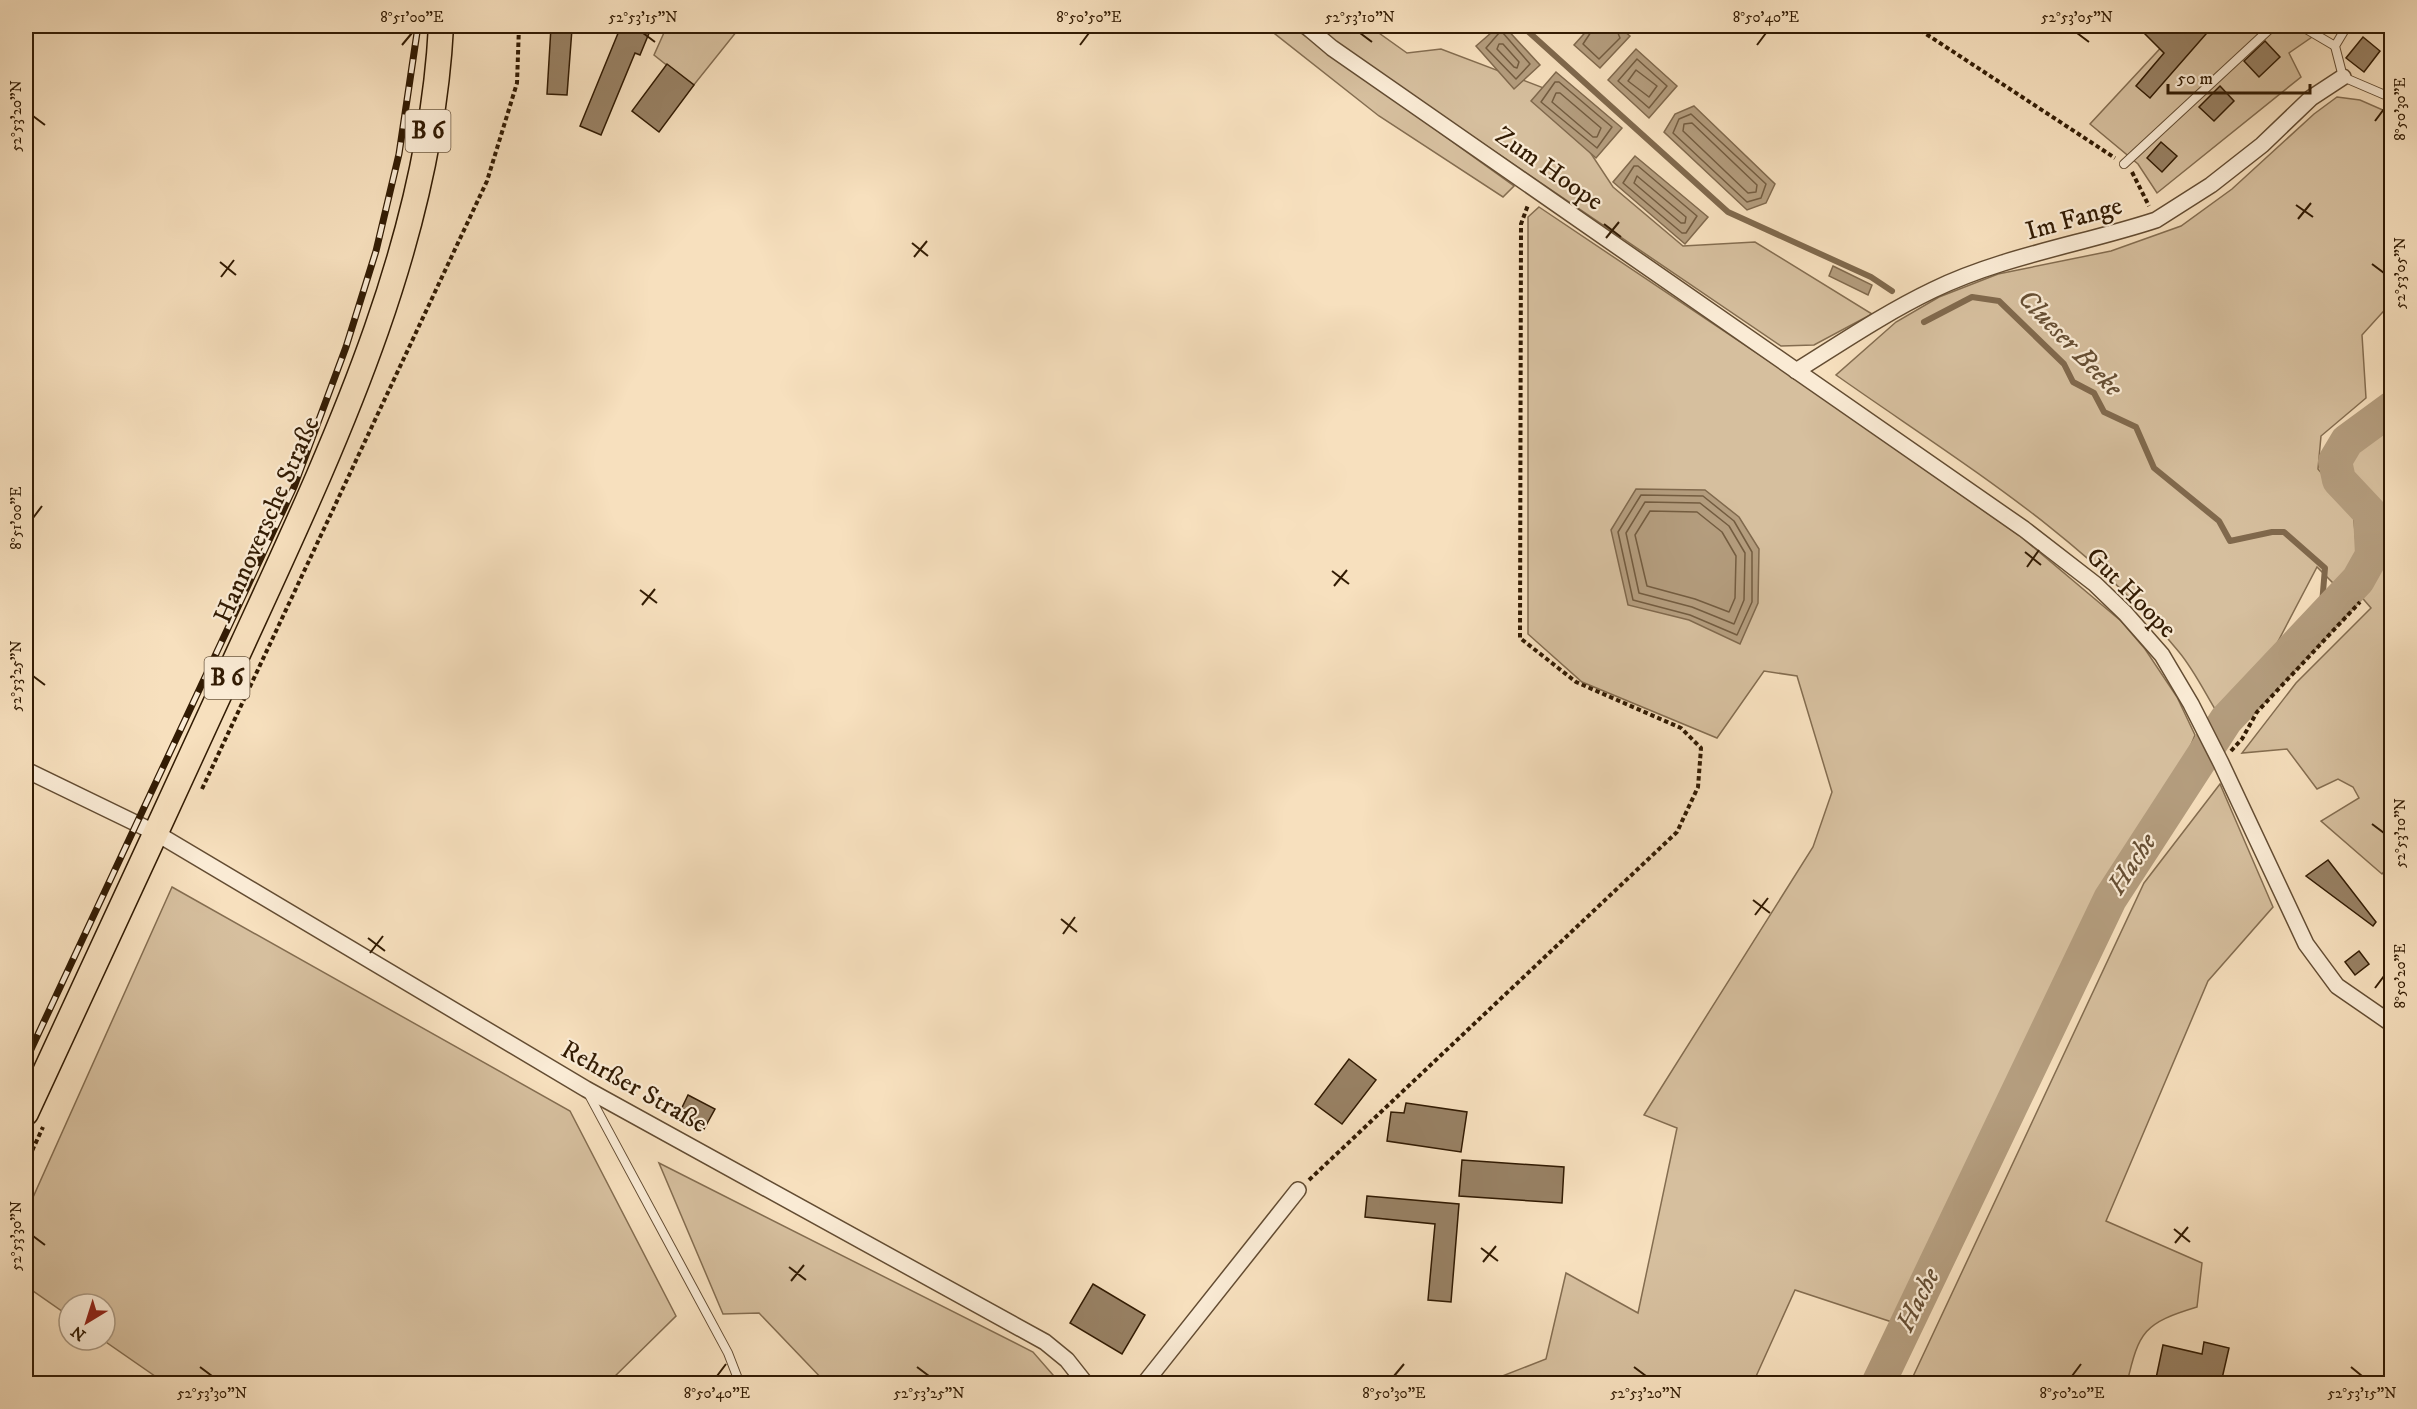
<svg xmlns="http://www.w3.org/2000/svg" width="2417" height="1409" viewBox="0 0 2417 1409" font-family="'IM FELL DW Pica',serif">
  <rect width="100%" height="100%" fill="#f7e0be"/>
  <filter id="stains"><feTurbulence type="fractalNoise" baseFrequency=".00333" numOctaves="4"/><feColorMatrix values="0 0 0 0 .2 0 0 0 0 .09 0 0 0 0 .02 0 0 0 .5 -.17"/></filter>
  <radialGradient id="worn" r=".72"><stop offset=".6" stop-color="#630" stop-opacity="0"/><stop offset="1" stop-color="#630" stop-opacity=".3"/></radialGradient>
  <g fill="#d6bf9e" stroke="#846d50" stroke-width="1.5">
    <polygon points="667,26 741,26 693,86 654,55"/>
    <polygon points="1265,26 1291,26 1514,186 1503,197 1379,116"/>
    <polygon points="1316,26 1369,26 1407,53 1441,49 1549,90 1613,187 1683,246 1755,242 1872,314 1814,345 1781,346 1335,43"/>
    <polygon points="2181,26 2328,26 2289,53 2301,77 2157,193 2138,164 2090,124"/>
    <path d="M 2337,97 L 2360,100 L 2392,114 L 2391,303 L 2362,335 L 2366,398 L 2321,436 L 2318,469 L 2353,511 L 2357,553 L 2336,586 L 2317,567 L 2262,672 L 2218,714 C 2205,693 2194,670 2179,652 C 2086,537 1955,459 1836,375 L 1896,322 L 1939,297 L 1998,274 L 2111,251 L 2181,226 L 2232,189 L 2314,114 Z"/>
    <polygon points="1539,207 1791,376 2020,536 2121,621 2145,649 2177,697 2195,735 2180,772 2086,921 1898,1324 1795,1290 1753,1383 1482,1384 1546,1359 1566,1273 1638,1313 1677,1128 1644,1115 1813,847 1832,792 1797,676 1764,671 1717,738 1582,682 1528,634 1528,217"/>
    <polygon points="2391,419 2392,862 2382,874 2321,821 2359,798 2353,787 2338,779 2317,789 2287,749 2242,753 2296,683 2371,608 2358,593 2381,559 2379,509 2368,492 2346,468 2345,457 2358,442"/>
    <path d="M 2220,784 L 2273,907 L 2208,981 L 2106,1221 L 2202,1263 L 2197,1307 C 2144,1323 2139,1331 2127,1383 L 1910,1383 L 2144,883 Z"/>
    <polygon points="172,887 570,1111 676,1316 608,1383 165,1383 103,1340 105,1340 105,1304 69,1304 69,1316 26,1286 26,1213"/>
    <polygon points="659,1163 1033,1352 1060,1383 826,1383 759,1313 723,1314"/>
  </g>
  <g fill="#b49d7e" stroke="#80694d" stroke-width="1.5">
    <polygon points="1499,26 1504,26 1540,65 1514,89 1476,46"/>
    <polygon points="1591,26 1618,26 1630,36 1600,68 1574,45"/>
    <polygon points="1636,49 1677,86 1649,118 1608,80"/>
    <polygon points="1556,72 1622,128 1596,158 1531,101"/>
    <polygon points="1694,106 1775,184 1766,203 1747,210 1664,132 1675,114"/>
    <polygon points="1635,156 1708,217 1685,244 1613,182"/>
    <polygon points="1833,266 1872,285 1868,295 1829,276"/>
    <polygon points="1636,489 1705,490 1739,517 1759,549 1758,603 1740,644 1689,620 1628,605 1611,530"/>
  </g>
  <g fill="none" stroke-linecap="round" stroke-linejoin="round">
    <g stroke="#735c40" stroke-width="1.5">
      <polyline points="1595,26 1583,44 1599,59 1620,38 1615,26"/>
      <polygon points="1499,33 1503,33 1530,64 1516,79 1486,48"/>
      <polygon points="1499,44 1503,44 1519,62 1517,68 1514,67 1497,49"/>
      <polygon points="1637,59 1667,86 1649,108 1618,81"/>
      <polygon points="1636,70 1657,86 1649,97 1628,81"/>
      <polygon points="1555,82 1559,82 1612,127 1597,148 1541,102"/>
      <polygon points="1556,93 1560,93 1601,128 1597,137 1593,137 1552,102"/>
      <polygon points="1691,114 1766,184 1761,198 1747,202 1673,133 1679,119"/>
      <polygon points="1692,123 1757,185 1756,192 1748,193 1683,131 1684,124"/>
      <polygon points="1634,166 1638,166 1697,216 1686,233 1682,233 1623,183"/>
      <polygon points="1637,176 1686,217 1685,223 1681,223 1634,183"/>
      <polygon points="1641,495 1703,496 1734,521 1752,552 1752,602 1737,635 1690,615 1633,600 1618,532"/>
      <polygon points="1645,502 1700,503 1729,526 1745,553 1744,600 1734,624 1692,607 1639,593 1626,533"/>
      <polygon points="1650,511 1697,512 1722,532 1736,556 1735,598 1729,612 1695,599 1647,586 1635,535"/>
    </g>
    <g stroke="#80694d" stroke-width="6">
      <polyline points="1522,26 1728,212 1871,277 1892,291"/>
      <polyline points="1924,322 1972,297 1999,301 2064,364 2073,382 2094,393 2104,412 2136,427 2154,468 2219,521 2230,541 2272,532 2284,532 2325,568 2322,604 2327,612"/>
    </g>
    <polyline stroke="#b49d7e" stroke-width="34" points="1878,1384 2110,899 2226,720 2358,580 2372,555 2370,513 2339,480 2335,461 2347,441 2392,408"/>
  </g>
  <g fill="#988164" stroke="#321b03" stroke-width="1.5">
    <polygon points="621,26 652,26 640,55 635,53 601,135 580,126"/>
    <polygon points="2137,26 2213,26 2150,98 2136,86 2164,53"/>
    <polygon points="551,27 572,29 567,95 547,94"/>
    <polygon points="2363,37 2380,51 2364,72 2346,58"/>
    <polygon points="2265,41 2280,57 2259,77 2244,61"/>
    <polygon points="667,64 694,85 659,132 632,111"/>
    <polygon points="2220,86 2234,101 2214,121 2199,107"/>
    <polygon points="2161,142 2177,156 2162,172 2147,158"/>
    <polygon points="2328,860 2376,922 2373,926 2306,876"/>
    <polygon points="2359,951 2369,964 2355,975 2345,962"/>
    <polygon points="1349,1059 1376,1080 1342,1124 1315,1104"/>
    <polygon points="688,1095 715,1109 704,1129 678,1116"/>
    <polygon points="1406,1103 1467,1112 1461,1152 1387,1141 1391,1112 1404,1113"/>
    <polygon points="1462,1160 1564,1167 1562,1203 1459,1196"/>
    <polygon points="1367,1196 1459,1204 1451,1302 1428,1300 1435,1224 1365,1217"/>
    <polygon points="1093,1284 1145,1315 1122,1354 1070,1323"/>
    <polygon points="2204,1342 2229,1348 2221,1383 2200,1383 2180,1379 2179,1383 2155,1383 2163,1345 2202,1354"/>
  </g>
  <g fill="none" stroke-linecap="round" stroke-linejoin="round">
    <defs>
      <g id="service">
        <polyline points="2301,26 2335,46"/>
        <polyline points="2347,26 2335,46 2343,77 2392,98"/>
        <polyline points="2124,164 2273,26"/>
        <polyline points="588,1093 728,1353 740,1384"/>
      </g>
      <g id="minor">
        <polyline points="1306,26 1332,48 2024,529 2095,584 2125,613 2162,655 2191,704 2221,763 2306,944 2337,986 2392,1024"/>
        <path d="M 1796,371 C 1841,343 1885,313 1933,290 C 2003,256 2083,244 2156,220 L 2211,185 L 2262,145 L 2311,98 L 2343,77"/>
        <polyline points="26,770 156,833 586,1089 1045,1342 1067,1360 1086,1384"/>
        <polyline points="1144,1384 1298,1190"/>
      </g>
      <path id="primary" d="M 26,1113 C 99,956 171,800 243,643 C 333,447 430,245 441,26"/>
    </defs>
    <use href="#service" stroke="#634c32" stroke-width="10"/>
    <use href="#minor" stroke="#634c32" stroke-width="18"/>
    <use href="#primary" stroke="#321b03" stroke-width="27"/>
    <g stroke="#321b03" stroke-width="4" stroke-dasharray="4.5 3" stroke-linecap="butt">
      <polyline points="1914,26 2115,158"/>
      <polyline points="2132,172 2149,206"/>
      <polyline points="2231,751 2242,739 2257,712 2360,602"/>
      <polyline points="202,789 487,181 517,83 519,26"/>
      <polyline points="26,1164 43,1127"/>
      <polyline points="1309,1180 1677,832 1698,787 1701,748 1681,728 1576,682 1520,638 1521,224 1528,205"/>
    </g>
    <use href="#service" stroke="#faebd5" stroke-width="8"/>
    <use href="#minor" stroke="#faebd5" stroke-width="15"/>
    <use href="#primary" stroke="#f7e0be" stroke-width="24"/>
    <defs>
      <polyline id="rail" points="26,1060 294,487 346,347 376,251 399,154 418,26"/>
    </defs>
    <use href="#rail" stroke="#321b03" stroke-width="7"/>
    <use href="#rail" stroke="#faebd5" stroke-width="4.5" stroke-dasharray="14" stroke-linecap="butt"/>
  </g>
  <path fill="none" stroke="#321b03" stroke-width="2" d="M 643,33 L 655,42M 1360,33 L 1372,42M 2077,33 L 2089,42M 402,45 L 412,33M 1080,45 L 1089,33M 1757,45 L 1766,33M 33,116 L 45,125M 2375,121 L 2384,109M 2296,205 L 2313,217M 2298,219 L 2311,203M 1604,224 L 1621,237M 1606,238 L 1619,222M 912,243 L 928,256M 914,257 L 927,241M 220,262 L 236,275M 2372,264 L 2384,273M 221,277 L 234,260M 33,518 L 42,506M 2025,552 L 2041,565M 2027,567 L 2039,550M 1332,571 L 1349,584M 1334,586 L 1347,570M 640,590 L 657,603M 642,605 L 655,589M 33,676 L 45,685M 2372,824 L 2384,833M 1753,900 L 1770,913M 1755,915 L 1768,898M 1061,919 L 1077,932M 1063,934 L 1075,917M 368,938 L 385,951M 370,953 L 383,936M 2375,988 L 2384,976M 2174,1229 L 2190,1242M 33,1236 L 45,1245M 2175,1243 L 2188,1227M 1481,1248 L 1498,1261M 1483,1262 L 1496,1246M 789,1267 L 806,1280M 791,1281 L 804,1265M 200,1367 L 212,1376M 917,1367 L 929,1376M 1634,1367 L 1646,1376M 2351,1367 L 2362,1376M 717,1376 L 726,1364M 1394,1376 L 1404,1364M 2072,1376 L 2081,1364"/>
  <g text-anchor="middle" dominant-baseline="central" stroke-width="4.5" stroke-linejoin="round" paint-order="stroke">
    <g fill="#faebd5" stroke="#6e5942" stroke-width="1.5">
      <rect x="405.5" y="110" width="45" height="42" rx="4.5"/>
      <rect x="204.5" y="657" width="45" height="42" rx="4.5"/>
    </g>
    <g font-size="24" font-weight="bold" fill="#321b03">
      <text x="428" y="131">B 6</text>
      <text x="227" y="678">B 6</text>
    </g>
    <g font-size="26" fill="#321b03" stroke="#faebd5">
      <text transform="translate(1549 169) rotate(35)">Zum Hoope</text>
      <text transform="translate(2074 219) rotate(-16)">Im Fange</text>
      <text transform="translate(267 520) rotate(-66)">Hannoversche Straße</text>
      <text transform="translate(2131 593) rotate(45)">Gut Hoope</text>
      <text transform="translate(634 1087) rotate(29)">Rehrßer Straße</text>
    </g>
    <g font-size="27" font-style="italic" fill="#664f34" stroke="#faebd5">
      <text transform="translate(2070 343) rotate(46)">Clueser Beeke</text>
      <text transform="translate(2132 864) rotate(-57)">Hache</text>
      <text transform="translate(1918 1300) rotate(-64)">Hache</text>
    </g>
  </g>
  <rect width="2417" height="1409" fill="none" stroke="#f7e0be" stroke-width="66"/>
  <g transform="translate(87 1322) rotate(218)"><circle r="28" fill="#faebd5" stroke="#aa9881" stroke-width="1.5"/>
  <path d="M0-4.5L10 22L0 15L-10 22Z" fill="#8f2418"/>
  <text y="-9" font-size="16" font-weight="bold" text-anchor="middle" fill="#321b03">N</text>
  </g>
  <path d="M2168 84v9h142v-9" fill="none" stroke="#321b03" stroke-width="3"/>
  <text x="2177" y="84" font-size="18" fill="#321b03" stroke="#faebd5" stroke-width="4.5" paint-order="stroke">50 m</text>
  <rect x="33" y="33" width="2351" height="1343" fill="none" stroke="#321b03" stroke-width="2"/>
  <g font-size="15" text-anchor="middle" fill="#321b03">
    <text x="412" y="22">8°51'00"E</text>
    <text x="643" y="22">52°53'15"N</text>
    <text x="1089" y="22">8°50'50"E</text>
    <text x="1360" y="22">52°53'10"N</text>
    <text x="1766" y="22">8°50'40"E</text>
    <text x="2077" y="22">52°53'05"N</text>
    <text transform="translate(2400 109) rotate(-90)" y="5">8°50'30"E</text>
    <text transform="translate(16 116) rotate(-90)" y="5">52°53'20"N</text>
    <text transform="translate(2400 273) rotate(-90)" y="5">52°53'05"N</text>
    <text transform="translate(16 518) rotate(-90)" y="5">8°51'00"E</text>
    <text transform="translate(16 676) rotate(-90)" y="5">52°53'25"N</text>
    <text transform="translate(2400 833) rotate(-90)" y="5">52°53'10"N</text>
    <text transform="translate(2400 976) rotate(-90)" y="5">8°50'20"E</text>
    <text transform="translate(16 1236) rotate(-90)" y="5">52°53'30"N</text>
    <text x="212" y="1398">52°53'30"N</text>
    <text x="717" y="1398">8°50'40"E</text>
    <text x="929" y="1398">52°53'25"N</text>
    <text x="1394" y="1398">8°50'30"E</text>
    <text x="1646" y="1398">52°53'20"N</text>
    <text x="2072" y="1398">8°50'20"E</text>
    <text x="2362" y="1398">52°53'15"N</text>
  </g>
  <rect width="100%" height="100%" filter="url(#stains)"/>
  <rect width="100%" height="100%" fill="url(#worn)"/>
</svg>
